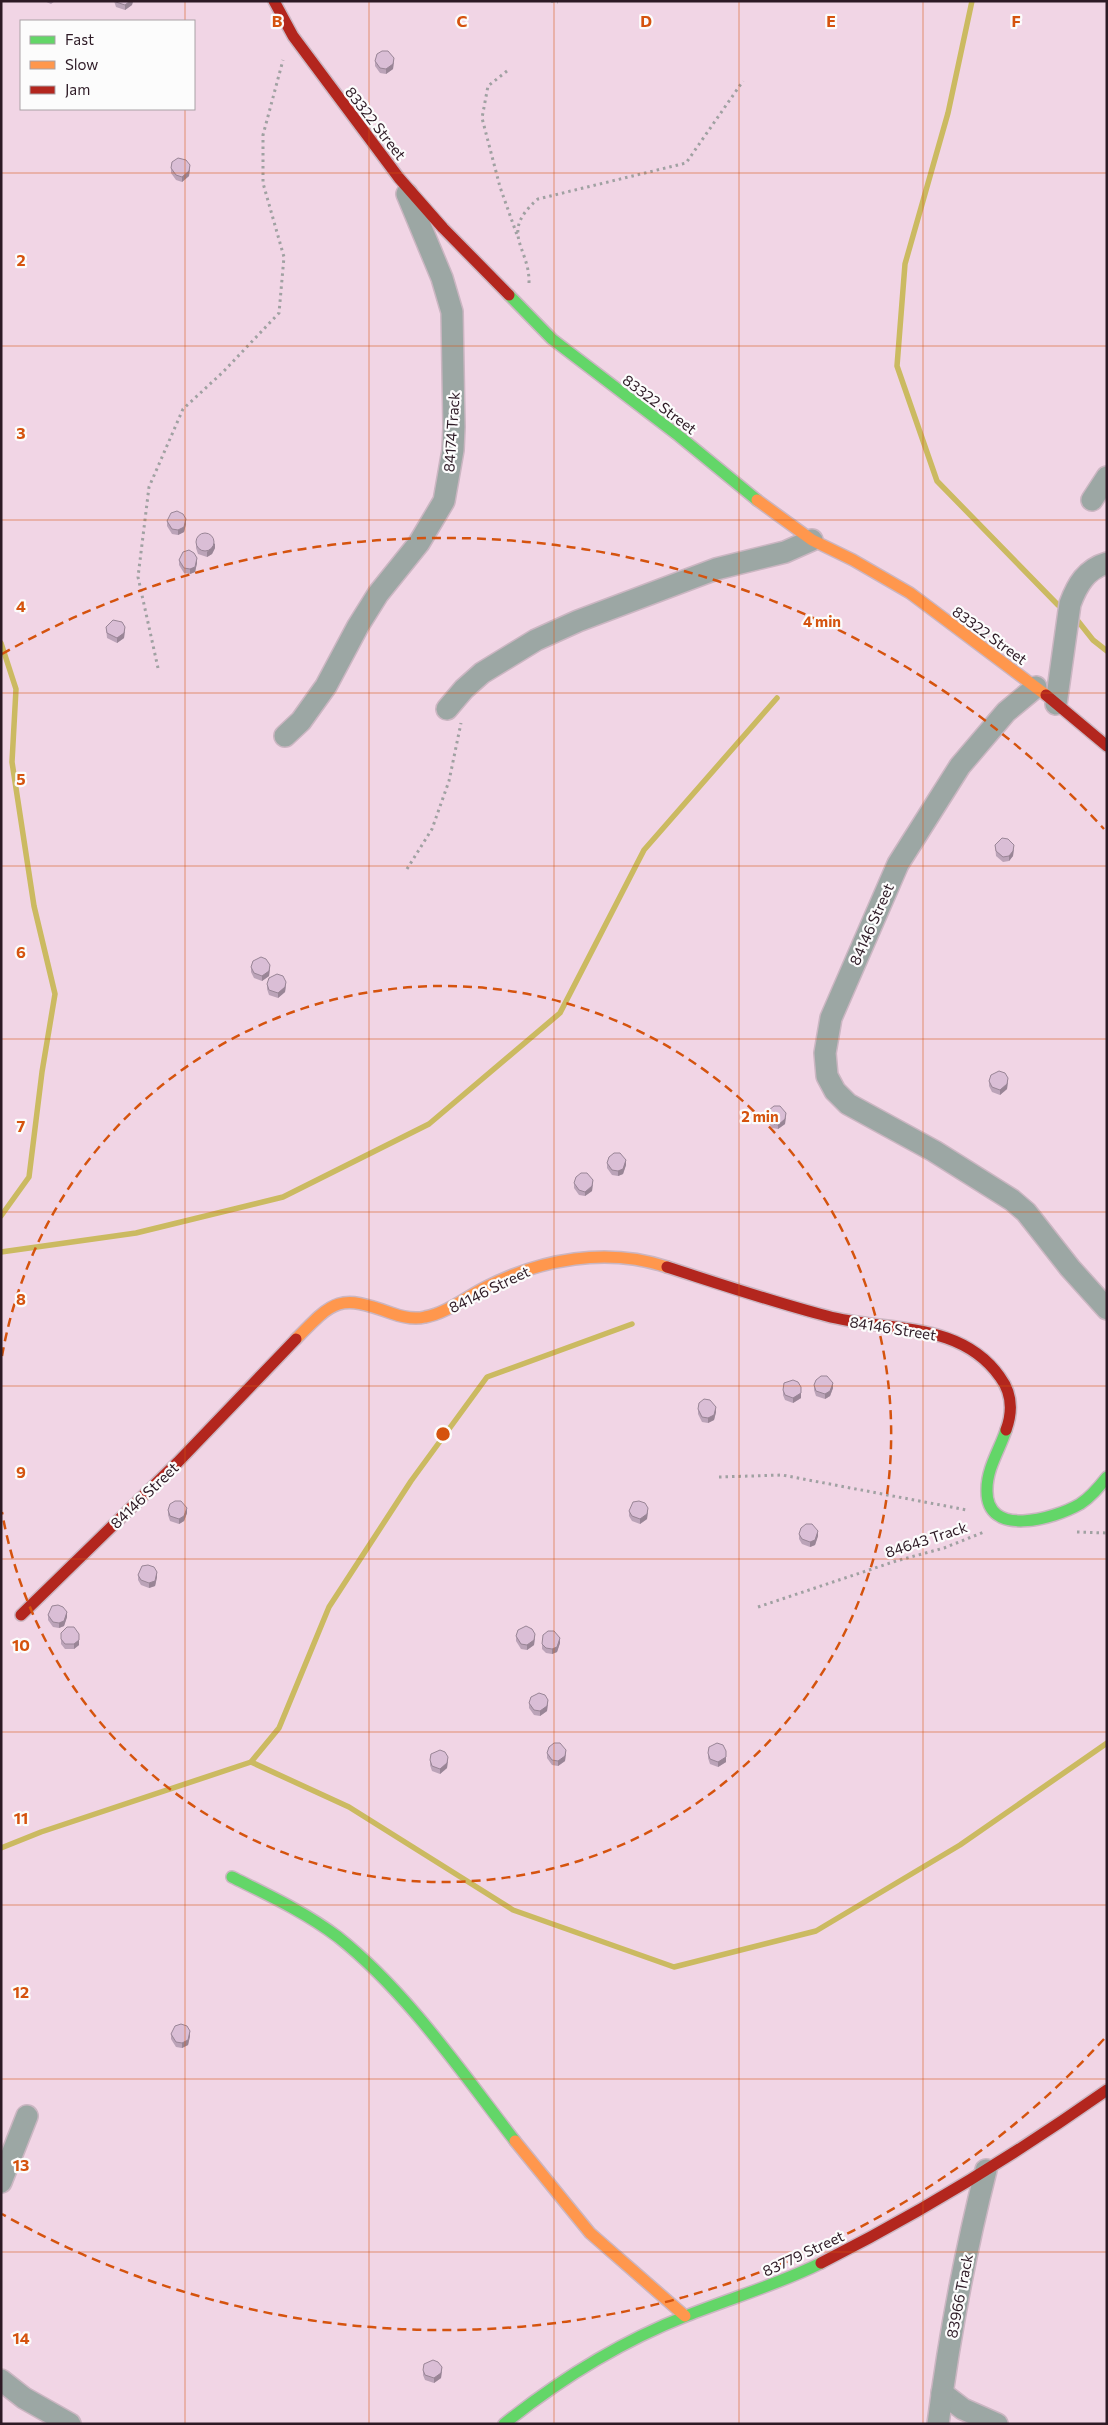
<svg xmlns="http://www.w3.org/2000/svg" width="1108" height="2425" viewBox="0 0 1108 2425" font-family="Commissioner,sans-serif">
  <rect width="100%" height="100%" fill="#f1d5e5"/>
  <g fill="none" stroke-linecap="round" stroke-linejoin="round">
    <g stroke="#cbba61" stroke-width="5.5">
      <polyline points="972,1 948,113 905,264 897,366 937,481 1058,605"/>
      <polyline points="1074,616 1093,640 1107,651"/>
      <polyline points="1,643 16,689 12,762 34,906 55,994 42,1072 29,1177 1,1216"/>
      <polyline points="1,1252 136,1233 283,1197 429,1124 560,1013 644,850 777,698"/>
      <polyline points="251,1762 279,1728 329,1607 411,1481 487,1377 632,1324"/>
      <polyline points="1,1848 41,1832 251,1762 349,1807 513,1910 674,1967 816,1931 960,1845 1107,1743"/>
    </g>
    <defs>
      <g id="street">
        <polyline points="1092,500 1107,477"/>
        <polyline points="1036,687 1006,712 960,766 898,864 831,1018 825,1053 827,1076 835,1091 848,1104 934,1151 1012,1200 1026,1212 1070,1268 1107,1309"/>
        <path d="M 1056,704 L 1070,604 C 1077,585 1086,569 1107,563"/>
        <polyline points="447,709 464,689 482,673 536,640 578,621 716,569 785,552 812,540"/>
        <polyline points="285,736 301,721 326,686 358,626 378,594 419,543 444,501 453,450 454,427 452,312 442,278 407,194"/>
        <polyline points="1,2182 27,2116"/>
        <polyline points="1,2380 24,2398 70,2424"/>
        <polyline points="942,2393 963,2409 997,2424"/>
        <path d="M 938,2424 C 949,2338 965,2253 986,2170"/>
      </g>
      <g id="fast">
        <polyline points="509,295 552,339 679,436 757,500"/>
        <path d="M 1006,1430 C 1000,1449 987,1468 987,1489 C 985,1539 1054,1519 1080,1504 C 1091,1497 1099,1487 1107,1477"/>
        <path d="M 232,1877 C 268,1895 305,1912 338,1937 C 407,1992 461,2071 515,2141"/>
        <path d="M 504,2424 C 559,2380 620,2342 686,2316 C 731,2298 777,2285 821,2263"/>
      </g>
      <g id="slow">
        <polyline points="757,500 812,540 853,560 910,593 1046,695"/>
        <path d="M 296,1339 C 334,1300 339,1294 391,1313 C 402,1317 413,1320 425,1317 C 447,1313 466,1297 486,1287 C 541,1259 607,1247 667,1267"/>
        <polyline points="515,2141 590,2233 685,2316"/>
      </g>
      <g id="jam">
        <polyline points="274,1 293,36 399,178 443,228 509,295"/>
        <polyline points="1046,695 1107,746"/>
        <path d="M 667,1267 C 720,1284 773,1302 827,1316 C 886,1332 960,1320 1000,1377 C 1012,1393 1013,1411 1006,1430"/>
        <polyline points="21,1615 178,1462 296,1339"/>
        <path d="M 821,2263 C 920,2213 1016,2154 1107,2090"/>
      </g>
    </defs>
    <use href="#street" stroke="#cbb6c2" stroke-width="24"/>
    <use href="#fast" stroke="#cbb6c2" stroke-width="14"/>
    <use href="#slow" stroke="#cbb6c2" stroke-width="14"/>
    <use href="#jam" stroke="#cbb6c2" stroke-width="14"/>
    <g stroke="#a0a1a2" stroke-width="3" stroke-dasharray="2.5 4" stroke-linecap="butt">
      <polyline points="551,1 558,2"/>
      <polyline points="507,71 488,86 482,118 500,187 517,235"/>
      <path d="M 529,283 C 530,247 498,233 538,199 L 686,163 L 743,81"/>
      <polyline points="158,668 138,577 149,487 183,409 223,372 279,313 284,257 263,183 263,135 283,60"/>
      <polyline points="407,869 432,829 449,781 461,723"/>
      <polyline points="719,1477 782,1475 967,1510"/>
      <polyline points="1077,1532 1107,1533"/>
      <polyline points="758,1607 896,1561 944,1548 984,1532"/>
    </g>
    <use href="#street" stroke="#9ca7a4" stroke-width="21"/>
    <use href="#fast" stroke="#63d668" stroke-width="11"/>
    <use href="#slow" stroke="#ff974d" stroke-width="11"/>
    <use href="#jam" stroke="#b3261e" stroke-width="11"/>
  </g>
  <g fill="#bba3b8">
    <polygon points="44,1 55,1 51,4"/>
    <polygon points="114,1 133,1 132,5 125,10 116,7"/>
    <polygon points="375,61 394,63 393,69 386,74 380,73 375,66"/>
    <polygon points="171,168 190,170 189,176 182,182 176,180 171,173"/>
    <polygon points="167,521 186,524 184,532 178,535 172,534 167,526"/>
    <polygon points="196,543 215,548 212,554 207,557 198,554 196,548"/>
    <polygon points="179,560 197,563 195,572 190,574 184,573 179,565"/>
    <polygon points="106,627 125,632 124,638 117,643 107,638"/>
    <polygon points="995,845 1014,850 1013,856 1009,861 1003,862 996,856"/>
    <polygon points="251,967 270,970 269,976 262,981 254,978 251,972"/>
    <polygon points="267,984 286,987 285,992 278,998 269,995 267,989"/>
    <polygon points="989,1081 1008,1083 1007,1089 1000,1095 992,1092 989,1086"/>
    <polygon points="767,1116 786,1118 785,1124 778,1129 772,1128 767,1121"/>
    <polygon points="607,1163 626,1165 623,1174 618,1176 612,1175 607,1168"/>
    <polygon points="574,1183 593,1185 592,1191 585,1196 579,1195 574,1188"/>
    <polygon points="814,1385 833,1388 830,1396 825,1399 816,1396 814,1390"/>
    <polygon points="783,1390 801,1392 801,1398 793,1403 785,1400 783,1395"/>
    <polygon points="698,1409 716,1412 714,1420 708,1423 702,1422 698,1414"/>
    <polygon points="168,1510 187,1513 184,1521 179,1524 170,1521 168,1515"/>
    <polygon points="629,1511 648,1513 647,1519 640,1524 632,1521 629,1516"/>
    <polygon points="799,1534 818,1536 815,1545 810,1547 802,1544 799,1539"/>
    <polygon points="138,1575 157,1577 155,1586 149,1588 141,1585 138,1580"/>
    <polygon points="48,1615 67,1617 64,1626 59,1628 53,1627 48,1620"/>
    <polygon points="61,1633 79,1639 79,1645 74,1649 65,1649 61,1644"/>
    <polygon points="516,1636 535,1639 534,1645 527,1650 521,1649 516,1641"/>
    <polygon points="560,1643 557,1652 552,1654 546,1653 542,1649 542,1644"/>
    <polygon points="529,1703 548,1705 547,1711 540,1716 534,1715 529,1708"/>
    <polygon points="547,1753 566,1755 565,1761 558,1766 552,1765 547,1758"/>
    <polygon points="708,1753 726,1756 726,1762 718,1767 710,1764 708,1758"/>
    <polygon points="430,1760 448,1762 447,1768 440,1774 432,1771 430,1765"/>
    <polygon points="171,2034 190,2036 188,2045 182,2048 176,2047 171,2039"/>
    <polygon points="423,2370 442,2372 441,2378 434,2383 425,2380 423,2375"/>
  </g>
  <g fill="#998596">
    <polygon points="130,1 133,1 132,5 125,10 125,5"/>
    <polygon points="394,58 393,69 386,74 386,69"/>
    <polygon points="190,165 189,176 182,182 182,177"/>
    <polygon points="186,519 186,524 184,532 178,535 178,530"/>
    <polygon points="215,543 215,548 212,554 207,557 207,552"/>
    <polygon points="197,558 197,563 195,572 190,574 190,569"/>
    <polygon points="125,627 124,638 117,643 117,638"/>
    <polygon points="1014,845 1013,856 1009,861 1009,856"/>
    <polygon points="270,965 269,976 262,981 262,976"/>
    <polygon points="286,982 285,992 278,998 278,993"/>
    <polygon points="1008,1078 1007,1089 1000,1095 1000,1090"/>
    <polygon points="786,1113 785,1124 778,1129 778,1125"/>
    <polygon points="626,1160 626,1165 623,1174 618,1176 618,1171"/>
    <polygon points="593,1180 592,1191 585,1196 585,1192"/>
    <polygon points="833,1383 833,1388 830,1396 825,1399 825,1394"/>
    <polygon points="801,1387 801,1398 793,1403 793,1398"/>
    <polygon points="716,1407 716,1412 714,1420 708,1423 708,1418"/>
    <polygon points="187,1508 187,1513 184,1521 179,1524 179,1519"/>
    <polygon points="648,1508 647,1519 640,1524 640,1519"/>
    <polygon points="818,1531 818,1536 815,1545 810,1547 810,1542"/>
    <polygon points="157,1572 157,1577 155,1586 149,1588 149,1583"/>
    <polygon points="67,1612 67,1617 64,1626 59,1628 59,1623"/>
    <polygon points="79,1634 79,1645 74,1649 74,1644"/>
    <polygon points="535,1634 534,1645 527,1650 527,1645"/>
    <polygon points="560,1638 560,1643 557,1652 552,1654 552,1649"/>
    <polygon points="548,1700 547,1711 540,1716 540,1711"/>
    <polygon points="566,1750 565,1761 558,1766 558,1761"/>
    <polygon points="726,1751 726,1762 718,1767 718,1762"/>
    <polygon points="448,1757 447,1768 440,1774 440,1769"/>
    <polygon points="190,2031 190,2036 188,2045 182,2048 182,2043"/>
    <polygon points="442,2367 441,2378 434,2383 434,2378"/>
  </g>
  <g fill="#dabed6" stroke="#998596">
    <polygon points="116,1 130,1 125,5 116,2"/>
    <polygon points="382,51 388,51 394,58 393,64 386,69 380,68 375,61 377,54"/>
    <polygon points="178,158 186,160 190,165 189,171 182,177 176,175 171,168 172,162"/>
    <polygon points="177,511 183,514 186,519 184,527 178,530 172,529 167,521 171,513"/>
    <circle cx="205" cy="542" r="9"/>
    <polygon points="189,550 194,553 197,558 195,567 190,569 184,568 179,560 183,552"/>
    <polygon points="113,620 122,622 125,627 124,633 117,638 107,633 106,627"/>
    <polygon points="1002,838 1008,839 1014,845 1013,851 1009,856 1003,857 996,851 995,845"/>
    <polygon points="261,957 266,959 270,965 269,971 262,976 254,973 251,967 253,961"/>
    <polygon points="277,974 283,976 286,982 285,987 278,993 269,990 267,984 269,978"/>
    <polygon points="999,1071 1005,1073 1008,1078 1007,1084 1000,1090 992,1087 989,1081 991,1075"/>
    <polygon points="774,1106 780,1106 786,1113 785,1119 778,1125 772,1123 767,1116 769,1110"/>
    <polygon points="614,1153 620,1153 626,1160 623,1169 618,1171 612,1170 607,1163 609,1157"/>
    <polygon points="581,1173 587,1173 593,1180 592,1186 585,1192 579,1190 574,1183 576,1177"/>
    <polygon points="821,1376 827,1376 833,1383 830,1391 825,1394 816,1391 814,1385 816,1380"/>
    <polygon points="793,1380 798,1382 801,1387 801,1393 793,1398 785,1395 783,1390 784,1383"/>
    <polygon points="704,1399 710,1400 716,1407 714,1415 708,1418 702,1417 698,1409 699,1403"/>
    <polygon points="175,1501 181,1501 187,1508 184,1516 179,1519 170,1516 168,1510 170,1504"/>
    <polygon points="639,1501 645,1503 648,1508 647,1514 640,1519 632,1516 629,1511 633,1502"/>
    <polygon points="806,1524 812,1524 818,1531 815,1540 810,1542 802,1539 799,1534 801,1528"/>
    <polygon points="148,1565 154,1567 157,1572 155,1581 149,1583 141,1580 138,1575 142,1566"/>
    <polygon points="58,1605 63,1607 67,1612 64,1621 59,1623 53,1622 48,1615 52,1606"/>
    <polygon points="526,1626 532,1629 535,1634 534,1640 527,1645 521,1644 516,1636 518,1630"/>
    <polygon points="67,1627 74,1627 79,1634 79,1640 74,1644 65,1644 61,1639 61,1633"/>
    <polygon points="548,1631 554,1631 560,1638 557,1647 552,1649 546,1648 542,1644 543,1635"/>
    <polygon points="539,1693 545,1695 548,1700 547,1706 540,1711 534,1710 529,1703 531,1697"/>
    <polygon points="554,1743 560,1743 566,1750 565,1756 558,1761 552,1760 547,1753 549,1747"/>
    <polygon points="717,1743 723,1745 726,1751 726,1757 718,1762 710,1759 708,1753 709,1747"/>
    <polygon points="440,1750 445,1752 448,1757 447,1763 440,1769 432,1766 430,1760 431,1754"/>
    <polygon points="181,2024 187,2026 190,2031 188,2040 182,2043 176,2042 171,2034 175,2026"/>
    <polygon points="433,2360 438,2362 442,2367 441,2373 434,2378 425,2375 423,2370 424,2364"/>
  </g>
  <path fill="none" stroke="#d5530e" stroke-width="1" stroke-opacity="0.55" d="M 185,1 L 185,21M 369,1 L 369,2424M 554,1 L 554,2424M 739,1 L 739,2424M 923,1 L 923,2424M 185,109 L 185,2424M 1,173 L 1107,173M 1,346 L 1107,346M 1,520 L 1107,520M 1,693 L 1107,693M 1,866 L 1107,866M 1,1039 L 1107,1039M 1,1212 L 1107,1212M 1,1386 L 1107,1386M 1,1559 L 1107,1559M 1,1732 L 1107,1732M 1,1905 L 1107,1905M 1,2079 L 1107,2079M 1,2252 L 1107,2252"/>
  <g fill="none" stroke="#d5530e" stroke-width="2.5" stroke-dasharray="9 6">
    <path d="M2 1356A448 448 0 1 1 2 1512"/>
    <path d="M1104 2039A896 896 0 0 1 2 2214M2 654A896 896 0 0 1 1104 829"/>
  </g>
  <g text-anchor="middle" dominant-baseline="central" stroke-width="4.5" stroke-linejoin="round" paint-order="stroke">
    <g font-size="15" fill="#2d1a25" stroke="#fcfcfc">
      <text transform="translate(376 123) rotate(52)">83322 Street</text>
      <text transform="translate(660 404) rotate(37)">83322 Street</text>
      <text transform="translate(451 432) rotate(-86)">84174 Track</text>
      <text transform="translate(990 635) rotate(36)">83322 Street</text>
      <text transform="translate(871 924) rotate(-66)">84146 Street</text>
      <text transform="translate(489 1289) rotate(-26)">84146 Street</text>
      <text transform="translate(893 1328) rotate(9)">84146 Street</text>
      <text transform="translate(144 1495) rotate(-44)">84146 Street</text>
      <text transform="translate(926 1539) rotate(-18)">84643 Track</text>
      <text transform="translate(803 2253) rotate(-25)">83779 Street</text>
      <text transform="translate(959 2296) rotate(-79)">83966 Track</text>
    </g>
  </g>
  <g font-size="16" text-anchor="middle" font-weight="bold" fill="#d5530e" stroke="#fcfcfc" stroke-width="4.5" stroke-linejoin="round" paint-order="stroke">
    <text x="277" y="27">B</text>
    <text x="462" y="27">C</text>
    <text x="646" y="27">D</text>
    <text x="831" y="27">E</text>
    <text x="1016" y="27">F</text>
    <text x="21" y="266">2</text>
    <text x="21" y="439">3</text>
    <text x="21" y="612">4</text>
    <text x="21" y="785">5</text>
    <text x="21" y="958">6</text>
    <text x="21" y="1132">7</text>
    <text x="21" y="1305">8</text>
    <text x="21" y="1478">9</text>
    <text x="21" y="1651">10</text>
    <text x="21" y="1824">11</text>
    <text x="21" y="1998">12</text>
    <text x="21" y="2171">13</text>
    <text x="21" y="2344">14</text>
  </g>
  <circle cx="443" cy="1434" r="8" fill="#d5530e" stroke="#fcfcfc" stroke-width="2.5"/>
  <g font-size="15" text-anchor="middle" font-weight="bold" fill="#d5530e" stroke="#fcfcfc" stroke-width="4.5" stroke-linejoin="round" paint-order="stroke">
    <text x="822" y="627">4 min</text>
    <text x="760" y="1122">2 min</text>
  </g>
  <rect width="1108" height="2425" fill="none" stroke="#2d1a25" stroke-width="5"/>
  <rect x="20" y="20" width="175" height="90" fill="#fcfcfc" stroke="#a9a2a6"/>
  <rect x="30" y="36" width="25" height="8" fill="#63d668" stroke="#a9a2a6"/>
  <text x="65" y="45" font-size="15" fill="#2d1a25">Fast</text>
  <rect x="30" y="61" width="25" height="8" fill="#ff974d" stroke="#a9a2a6"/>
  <text x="65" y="70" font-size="15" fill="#2d1a25">Slow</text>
  <rect x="30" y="86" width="25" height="8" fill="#b3261e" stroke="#a9a2a6"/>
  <text x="65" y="95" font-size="15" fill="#2d1a25">Jam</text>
</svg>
